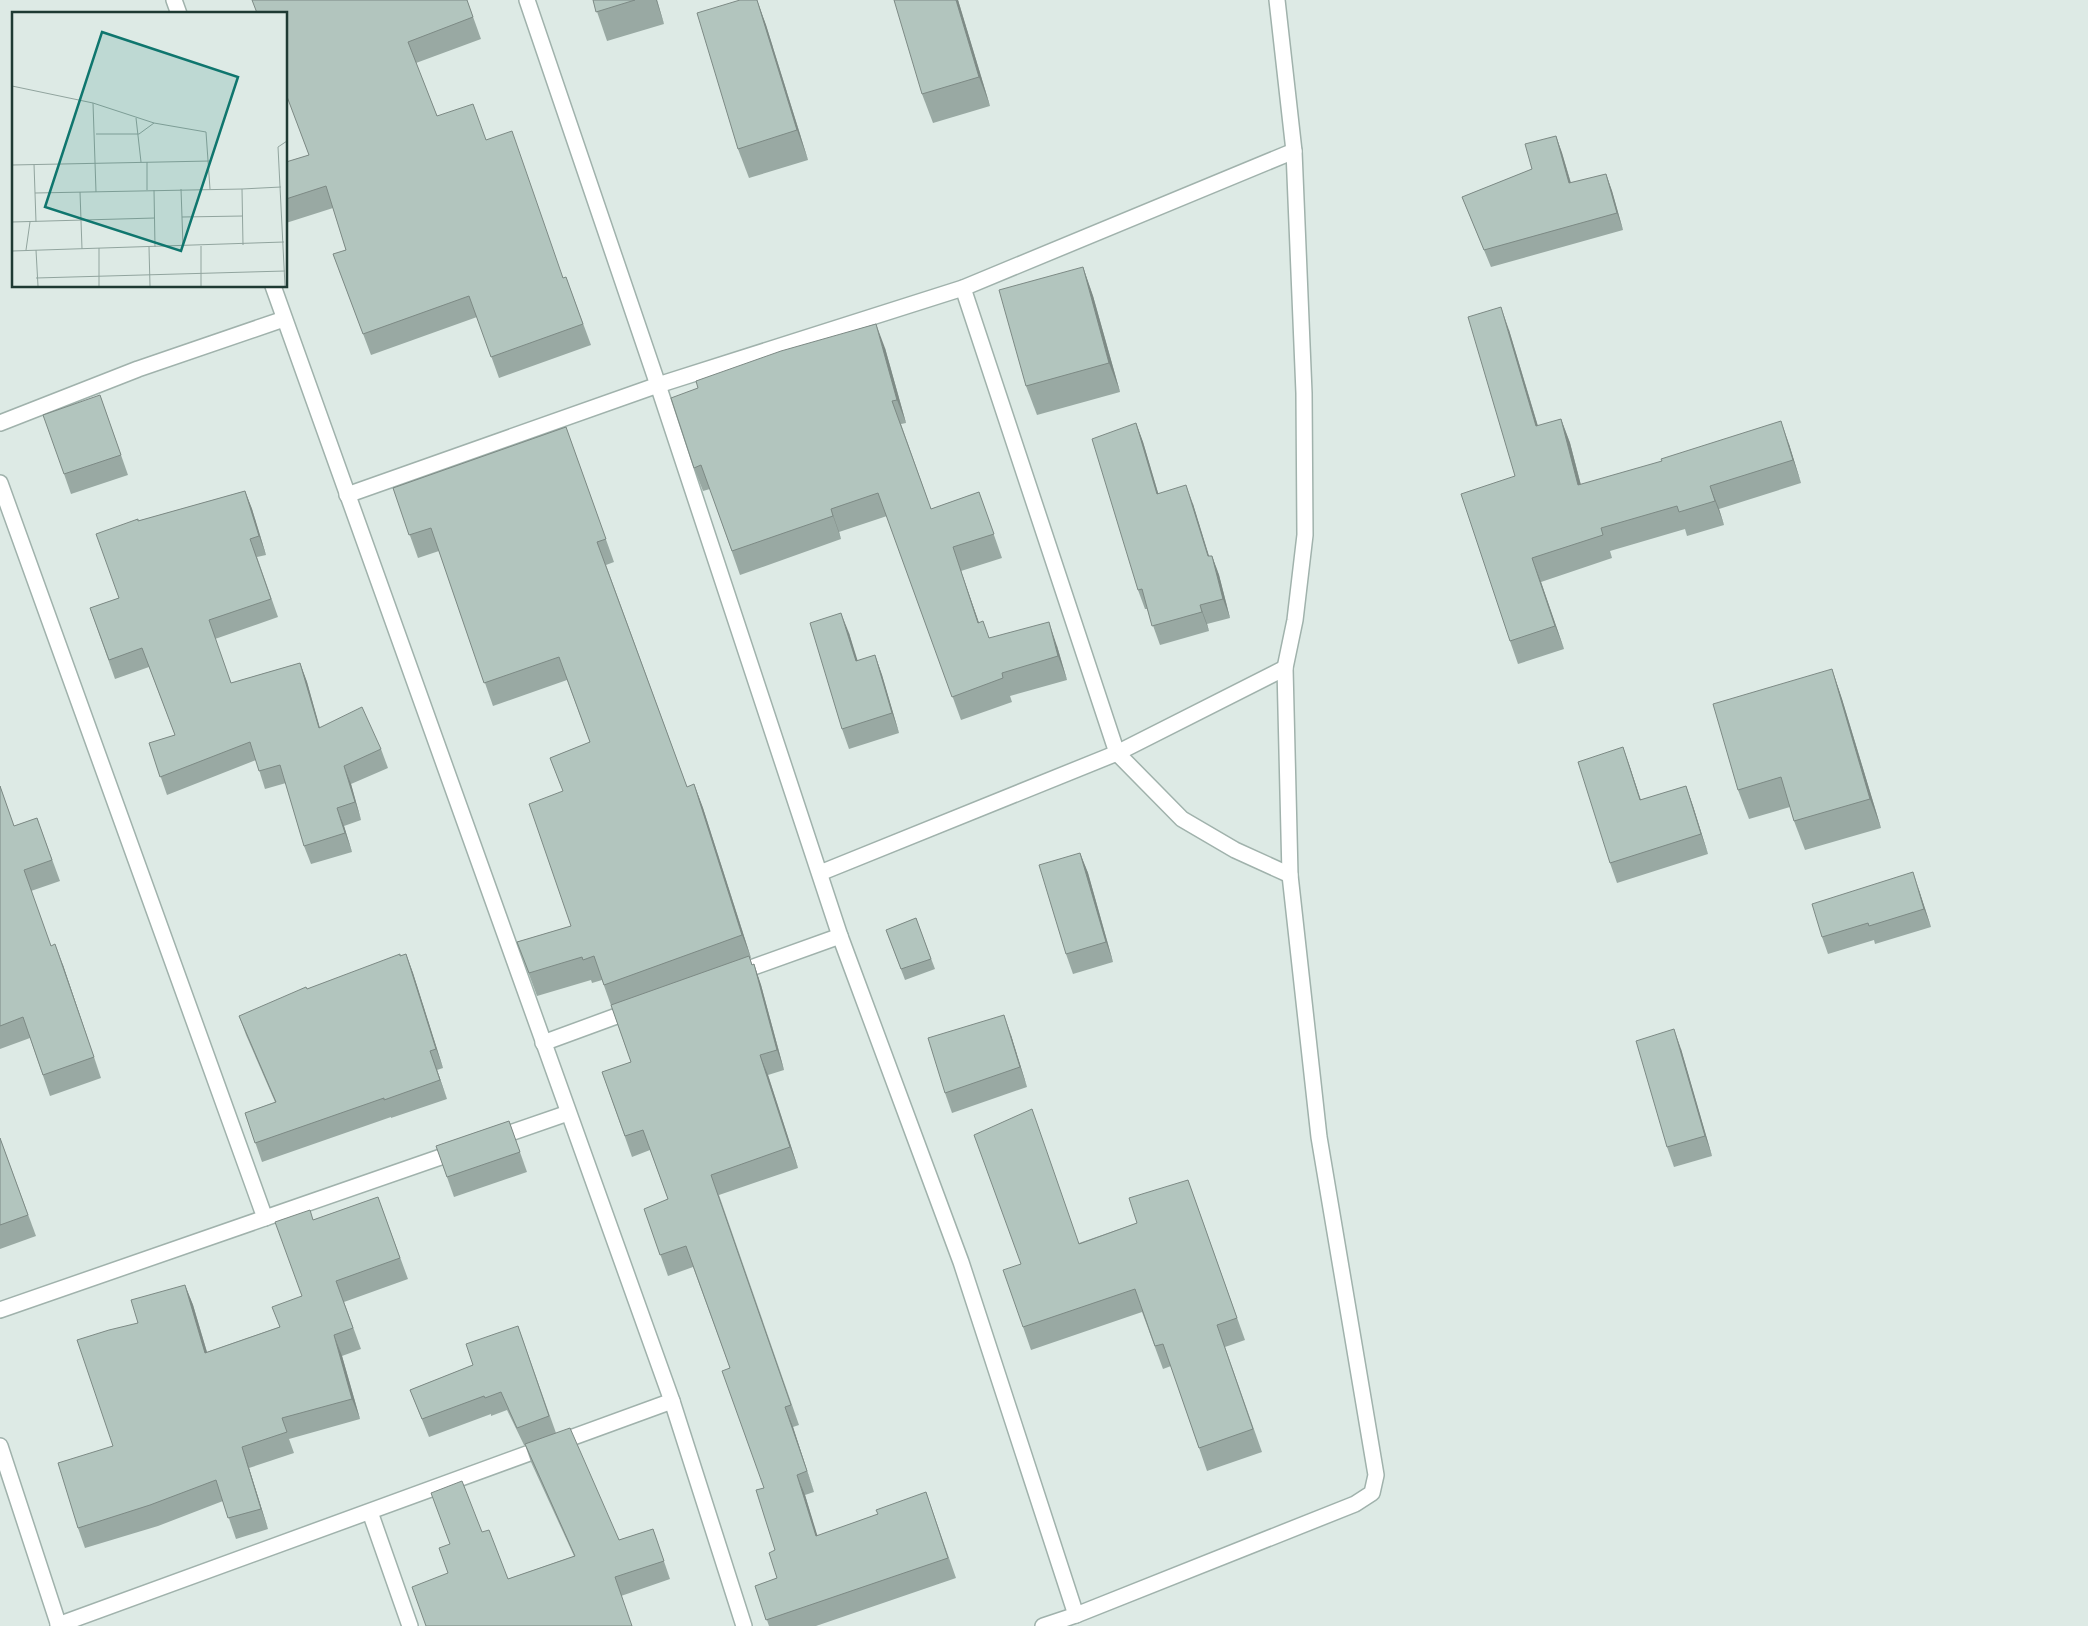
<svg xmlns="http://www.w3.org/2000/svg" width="2088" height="1626" viewBox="0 0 2088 1626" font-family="Manrope,sans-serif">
  <rect width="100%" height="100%" fill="#ddeae5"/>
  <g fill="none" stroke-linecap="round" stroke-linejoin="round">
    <defs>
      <g id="minor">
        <polyline points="174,0 179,14"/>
        <polyline points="527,0 658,385 840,936 961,1262 1076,1615"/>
        <polyline points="273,286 672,1401 744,1626"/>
        <polyline points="963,288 1117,753 1182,819 1235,850 1290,875"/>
        <polyline points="0,423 138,369 284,319"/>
        <polyline points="0,483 265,1218"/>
        <polyline points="347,495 658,385 963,288 1294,151"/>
        <polyline points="820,873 1117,753 1285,668"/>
        <polyline points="737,973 840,936"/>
        <polyline points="543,1043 633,1010"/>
        <polyline points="493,1139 568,1113"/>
        <polyline points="0,1310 458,1151"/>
        <polyline points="0,1446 59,1626"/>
        <polyline points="370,1512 410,1626"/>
        <polyline points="58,1625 672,1401"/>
        <polyline points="1043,1626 1076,1615 1355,1504 1372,1493 1376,1475 1319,1137 1290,875 1285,668 1295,620 1305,535 1304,393 1294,151 1277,0"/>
      </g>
    </defs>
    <use href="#minor" stroke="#a0b2ac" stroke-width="18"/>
    <use href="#minor" stroke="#fff" stroke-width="15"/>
  </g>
  <g fill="#99a9a3">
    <polygon points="467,0 481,39 416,63 437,116 486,140 563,278 566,277 591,345 499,378 477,317 371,355 333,254 346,250 333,208 286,223 286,162 309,155 257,13"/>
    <polygon points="593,0 657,0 664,24 607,41"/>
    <polygon points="757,0 766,25 808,160 749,178 738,149"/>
    <polygon points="958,0 990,106 933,123 922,94"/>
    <polygon points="1556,136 1562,153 1571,183 1606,174 1612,191 1623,230 1491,267 1462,197 1532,169"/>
    <polygon points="1083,267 1093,296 1120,392 1037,415 1026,386"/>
    <polygon points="1509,330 1538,426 1561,419 1570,443 1581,485 1789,444 1801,483 1719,509 1724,525 1687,536 1685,529 1610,551 1612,558 1541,582 1564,649 1518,664 1510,641 1515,476"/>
    <polygon points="885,348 906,423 901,424 931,509 979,492 1002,558 961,571 979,623 989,638 1057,646 1067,680 1010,696 1012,702 961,720 887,516 839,532 841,539 740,575 710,489 703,491 694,468"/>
    <polygon points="100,395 128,475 71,494 64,474"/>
    <polygon points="1136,423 1143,442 1158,493 1193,504 1209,556 1212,556 1219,575 1230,618 1207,624 1209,631 1160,645 1147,609 1145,609 1138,590"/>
    <polygon points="566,427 614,562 606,565 687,787 694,784 703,808 751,958 750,958 752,965 754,964 761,985 784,1070 768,1075 798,1168 719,1195 799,1425 793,1427 814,1492 805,1495 817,1536 878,1514 926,1492 956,1578 816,1626 769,1626 755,1586 777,1578 775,1550 764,1488 730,1368 693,1267 668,1276 644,1209 668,1199 650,1150 632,1157 602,1072 631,1062 602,980 592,983 591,980 537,996 517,942 571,926 563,791 550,758 590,742 567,680 493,706 439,551 418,558 393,488"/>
    <polygon points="245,491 252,509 266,555 257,557 278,617 215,639 231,683 300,663 307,682 320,728 381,749 388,768 351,784 361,820 344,826 352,852 311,864 304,846 286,783 265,789 256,760 167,795 149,743 175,735 149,667 115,679 90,608 119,598 138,521"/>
    <polygon points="849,633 857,661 875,655 882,675 899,733 849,749 842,729"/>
    <polygon points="1832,669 1842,699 1881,828 1805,850 1794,821 1790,807 1749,819 1738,790"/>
    <polygon points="1623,747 1641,800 1686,786 1693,806 1708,854 1617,883 1610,863"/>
    <polygon points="0,786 14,826 37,818 60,881 31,891 51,946 63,965 101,1078 50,1096 30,1038 0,1049"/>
    <polygon points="1080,853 1088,873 1113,962 1073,974 1066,954"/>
    <polygon points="1919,890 1931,927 1875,944 1874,940 1828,954 1822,937"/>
    <polygon points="916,918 935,969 905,980 886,930"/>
    <polygon points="406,954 413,973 443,1068 437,1070 447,1099 391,1118 391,1117 262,1162 245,1113 275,1102 246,1035 239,1016 307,989"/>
    <polygon points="1011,1035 1027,1087 952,1113 945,1093"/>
    <polygon points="1681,1049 1712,1156 1674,1167 1667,1147"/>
    <polygon points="509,1121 527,1172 454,1197 436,1146"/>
    <polygon points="0,1138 36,1236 0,1249"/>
    <polygon points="1188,1180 1245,1340 1225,1347 1262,1452 1207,1471 1171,1366 1163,1369 1142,1312 1031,1350 1023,1327 1079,1243 1137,1223"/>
    <polygon points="378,1197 408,1279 344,1302 361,1349 342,1356 360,1419 289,1439 294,1453 249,1468 268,1529 236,1539 223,1501 158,1526 85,1548 78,1528 113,1446 185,1285 193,1305 207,1352 279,1327 302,1296 313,1220"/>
    <polygon points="518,1326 556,1433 619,1540 653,1529 670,1579 621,1596 448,1573 482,1532 508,1579 574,1556 531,1462 525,1445 524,1445 507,1410 491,1416 491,1414 429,1437 410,1390 473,1365"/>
  </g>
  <g fill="#7d8a85">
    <polygon points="656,0 657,0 664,24"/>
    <polygon points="757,0 766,25 808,160 797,130"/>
    <polygon points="956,0 958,0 990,106 979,77"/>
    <polygon points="1556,136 1562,153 1576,201 1569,183"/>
    <polygon points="1606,174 1612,191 1623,230 1617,213"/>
    <polygon points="1083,267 1093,296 1120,392 1109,363"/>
    <polygon points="1501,307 1509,330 1545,450 1536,426"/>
    <polygon points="876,324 885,348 906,423 897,400"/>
    <polygon points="1561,419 1570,443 1587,509 1578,485"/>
    <polygon points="1781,421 1789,444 1801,483 1793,460"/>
    <polygon points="1136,423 1143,442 1164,513 1157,494"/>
    <polygon points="1186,485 1193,504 1215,576 1208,556"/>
    <polygon points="1710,486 1719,509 1724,525 1715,501"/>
    <polygon points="245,491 252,509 266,555 259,536"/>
    <polygon points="831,509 839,532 841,539 833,516"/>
    <polygon points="953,547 961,571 987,646 978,623"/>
    <polygon points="1212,556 1219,575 1230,618 1223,599"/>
    <polygon points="1532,558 1541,582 1564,649 1555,626"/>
    <polygon points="1200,605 1207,624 1209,631 1202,612"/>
    <polygon points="841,613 849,633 864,681 856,661"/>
    <polygon points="1049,622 1057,646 1067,680 1058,656"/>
    <polygon points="875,655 882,675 899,733 892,713"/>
    <polygon points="300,663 307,682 325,747 319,728"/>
    <polygon points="1832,669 1842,699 1881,828 1870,799"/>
    <polygon points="1623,747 1630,767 1647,820 1640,800"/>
    <polygon points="344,766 351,784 361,820 355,802"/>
    <polygon points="694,784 703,808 751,958 742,935"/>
    <polygon points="1686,786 1693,806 1708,854 1701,834"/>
    <polygon points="337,808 344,826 352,852 345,833"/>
    <polygon points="1080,853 1088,873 1113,962 1106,942"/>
    <polygon points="1913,872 1919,890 1931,927 1924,909"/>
    <polygon points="55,944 63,965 101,1078 94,1057"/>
    <polygon points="406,954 413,973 443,1068 436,1049"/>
    <polygon points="754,964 761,985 784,1070 777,1050"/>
    <polygon points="1004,1015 1011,1035 1027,1087 1020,1067"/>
    <polygon points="1674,1029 1681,1049 1712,1156 1705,1136"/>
    <polygon points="430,1051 437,1070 447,1099 440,1080"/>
    <polygon points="760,1055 768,1075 798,1168 790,1147"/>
    <polygon points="185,1285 193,1305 213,1373 205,1353"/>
    <polygon points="334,1335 342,1356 360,1419 352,1399"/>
    <polygon points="785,1407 793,1427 814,1492 807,1471"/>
    <polygon points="242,1447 249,1468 268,1529 261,1509"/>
    <polygon points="797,1475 805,1495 824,1557 816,1536"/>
  </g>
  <g fill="#b2c5be" stroke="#7d8a85">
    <polygon points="252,0 467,0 473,17 408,42 437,116 473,104 486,140 512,131 563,278 566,277 583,324 491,357 469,296 363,334 333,254 346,250 326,186 286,199 286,162 309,155 286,94 286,14 255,14 257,13"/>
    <polygon points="593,0 635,0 596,12"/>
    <polygon points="740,0 757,0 797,130 738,149 697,13"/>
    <polygon points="894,0 956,0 979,77 922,94"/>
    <polygon points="1556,136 1569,183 1606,174 1617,213 1484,250 1462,197 1532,169 1525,144"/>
    <polygon points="1083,267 1109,363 1026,386 999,290"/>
    <polygon points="1501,307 1536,426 1561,419 1578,485 1662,461 1661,459 1781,421 1793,460 1710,486 1715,501 1679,512 1677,506 1601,528 1603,535 1532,558 1555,626 1510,641 1461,494 1515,476 1468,317"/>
    <polygon points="876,324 897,400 892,401 931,509 979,492 994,534 953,547 978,623 983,621 989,638 1049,622 1058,656 1002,673 1003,678 952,697 878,493 831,509 833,516 732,551 701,465 694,468 671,398 698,388 696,381 781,351"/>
    <polygon points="100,395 121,455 64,474 43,415"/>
    <polygon points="1136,423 1157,494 1186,485 1208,556 1212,556 1223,599 1200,605 1202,612 1152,626 1142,589 1138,590 1092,439"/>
    <polygon points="566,427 606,539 597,542 687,787 694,784 742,935 604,985 594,956 583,960 582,957 529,973 517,942 571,926 529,804 563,791 550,758 590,742 559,657 484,683 431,528 409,535 393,488"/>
    <polygon points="245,491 259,536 250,539 271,599 209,620 231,683 300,663 319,728 362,707 381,749 344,766 355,802 337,808 345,833 304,846 280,765 259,771 250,742 160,777 149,743 175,735 142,648 109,660 90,608 119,598 96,534 138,519 138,521"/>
    <polygon points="841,613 856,661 875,655 892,713 842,729 810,623"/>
    <polygon points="1832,669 1870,799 1794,821 1781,777 1738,790 1713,704"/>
    <polygon points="1623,747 1640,800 1686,786 1701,834 1610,863 1578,762"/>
    <polygon points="0,786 14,826 37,818 52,860 24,870 51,946 55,944 94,1057 43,1075 23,1017 0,1026"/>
    <polygon points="1080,853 1106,942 1066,954 1039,865"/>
    <polygon points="1913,872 1924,909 1869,926 1868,923 1822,937 1812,904"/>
    <polygon points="916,918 931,959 901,969 886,930"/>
    <polygon points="400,954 400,956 406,954 436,1049 430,1051 440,1080 384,1100 384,1098 255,1143 245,1113 276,1102 239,1016 306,987 307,989"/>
    <polygon points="749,956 752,965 754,964 777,1050 760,1055 790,1147 711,1175 791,1405 785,1407 807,1471 797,1475 816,1536 878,1514 876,1510 926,1492 948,1558 766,1620 755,1586 777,1578 769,1553 775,1550 756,1490 764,1488 722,1371 730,1368 686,1246 660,1255 644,1209 668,1199 643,1130 625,1136 602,1072 631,1062 611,1005"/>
    <polygon points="1004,1015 1020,1067 945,1093 928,1038"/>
    <polygon points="1674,1029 1705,1136 1667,1147 1636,1041"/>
    <polygon points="1032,1109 1079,1244 1137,1223 1129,1198 1188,1180 1237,1318 1217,1325 1253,1429 1199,1448 1163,1344 1155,1346 1135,1289 1023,1327 1003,1270 1021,1264 974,1135"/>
    <polygon points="509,1121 520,1152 447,1177 436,1146"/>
    <polygon points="0,1138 28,1215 0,1225"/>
    <polygon points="378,1197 400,1258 336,1281 353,1328 334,1335 352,1399 282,1418 287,1432 242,1447 261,1509 228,1518 216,1480 150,1505 78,1528 58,1463 113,1446 77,1340 109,1330 138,1323 131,1300 185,1285 205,1353 280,1327 272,1307 302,1296 275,1222 310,1210 313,1220"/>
    <polygon points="518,1326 549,1416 517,1428 501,1392 485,1398 484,1396 422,1419 410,1390 473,1365 466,1344"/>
    <polygon points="570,1428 619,1540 653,1529 664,1561 615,1577 632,1626 426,1626 412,1587 448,1573 439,1548 450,1544 431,1493 462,1481 482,1532 489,1530 508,1579 575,1556 525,1444"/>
  </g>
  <g transform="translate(12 12)">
    <rect width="275" height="275" fill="#ddeae5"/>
    <path fill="none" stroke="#91a49e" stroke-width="1" d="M 0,74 L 81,91 L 142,111 L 194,120 L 198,177M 81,91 L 84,180M 124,106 L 129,150M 84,122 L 127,122 L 142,111M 135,150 L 135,178M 22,152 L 24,210M 0,153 L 198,149M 169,177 L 171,234M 230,177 L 269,175M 142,178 L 143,235M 68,180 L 70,237M 23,181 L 230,177 L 231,233M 170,205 L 231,204M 0,210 L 143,206M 189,234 L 189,274M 137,235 L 138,274M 87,236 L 87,274M 14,238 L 18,210M 24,238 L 26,274M 0,239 L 272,230M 24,266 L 273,259M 273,274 L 266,135 L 275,129"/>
    <path fill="#0f766e" fill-opacity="0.15" stroke="#0f766e" stroke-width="2.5" d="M 90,20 L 226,65 L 169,239 L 33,195 Z"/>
    <rect width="275" height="275" fill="none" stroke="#1e3a33" stroke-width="2.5"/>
  </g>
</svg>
